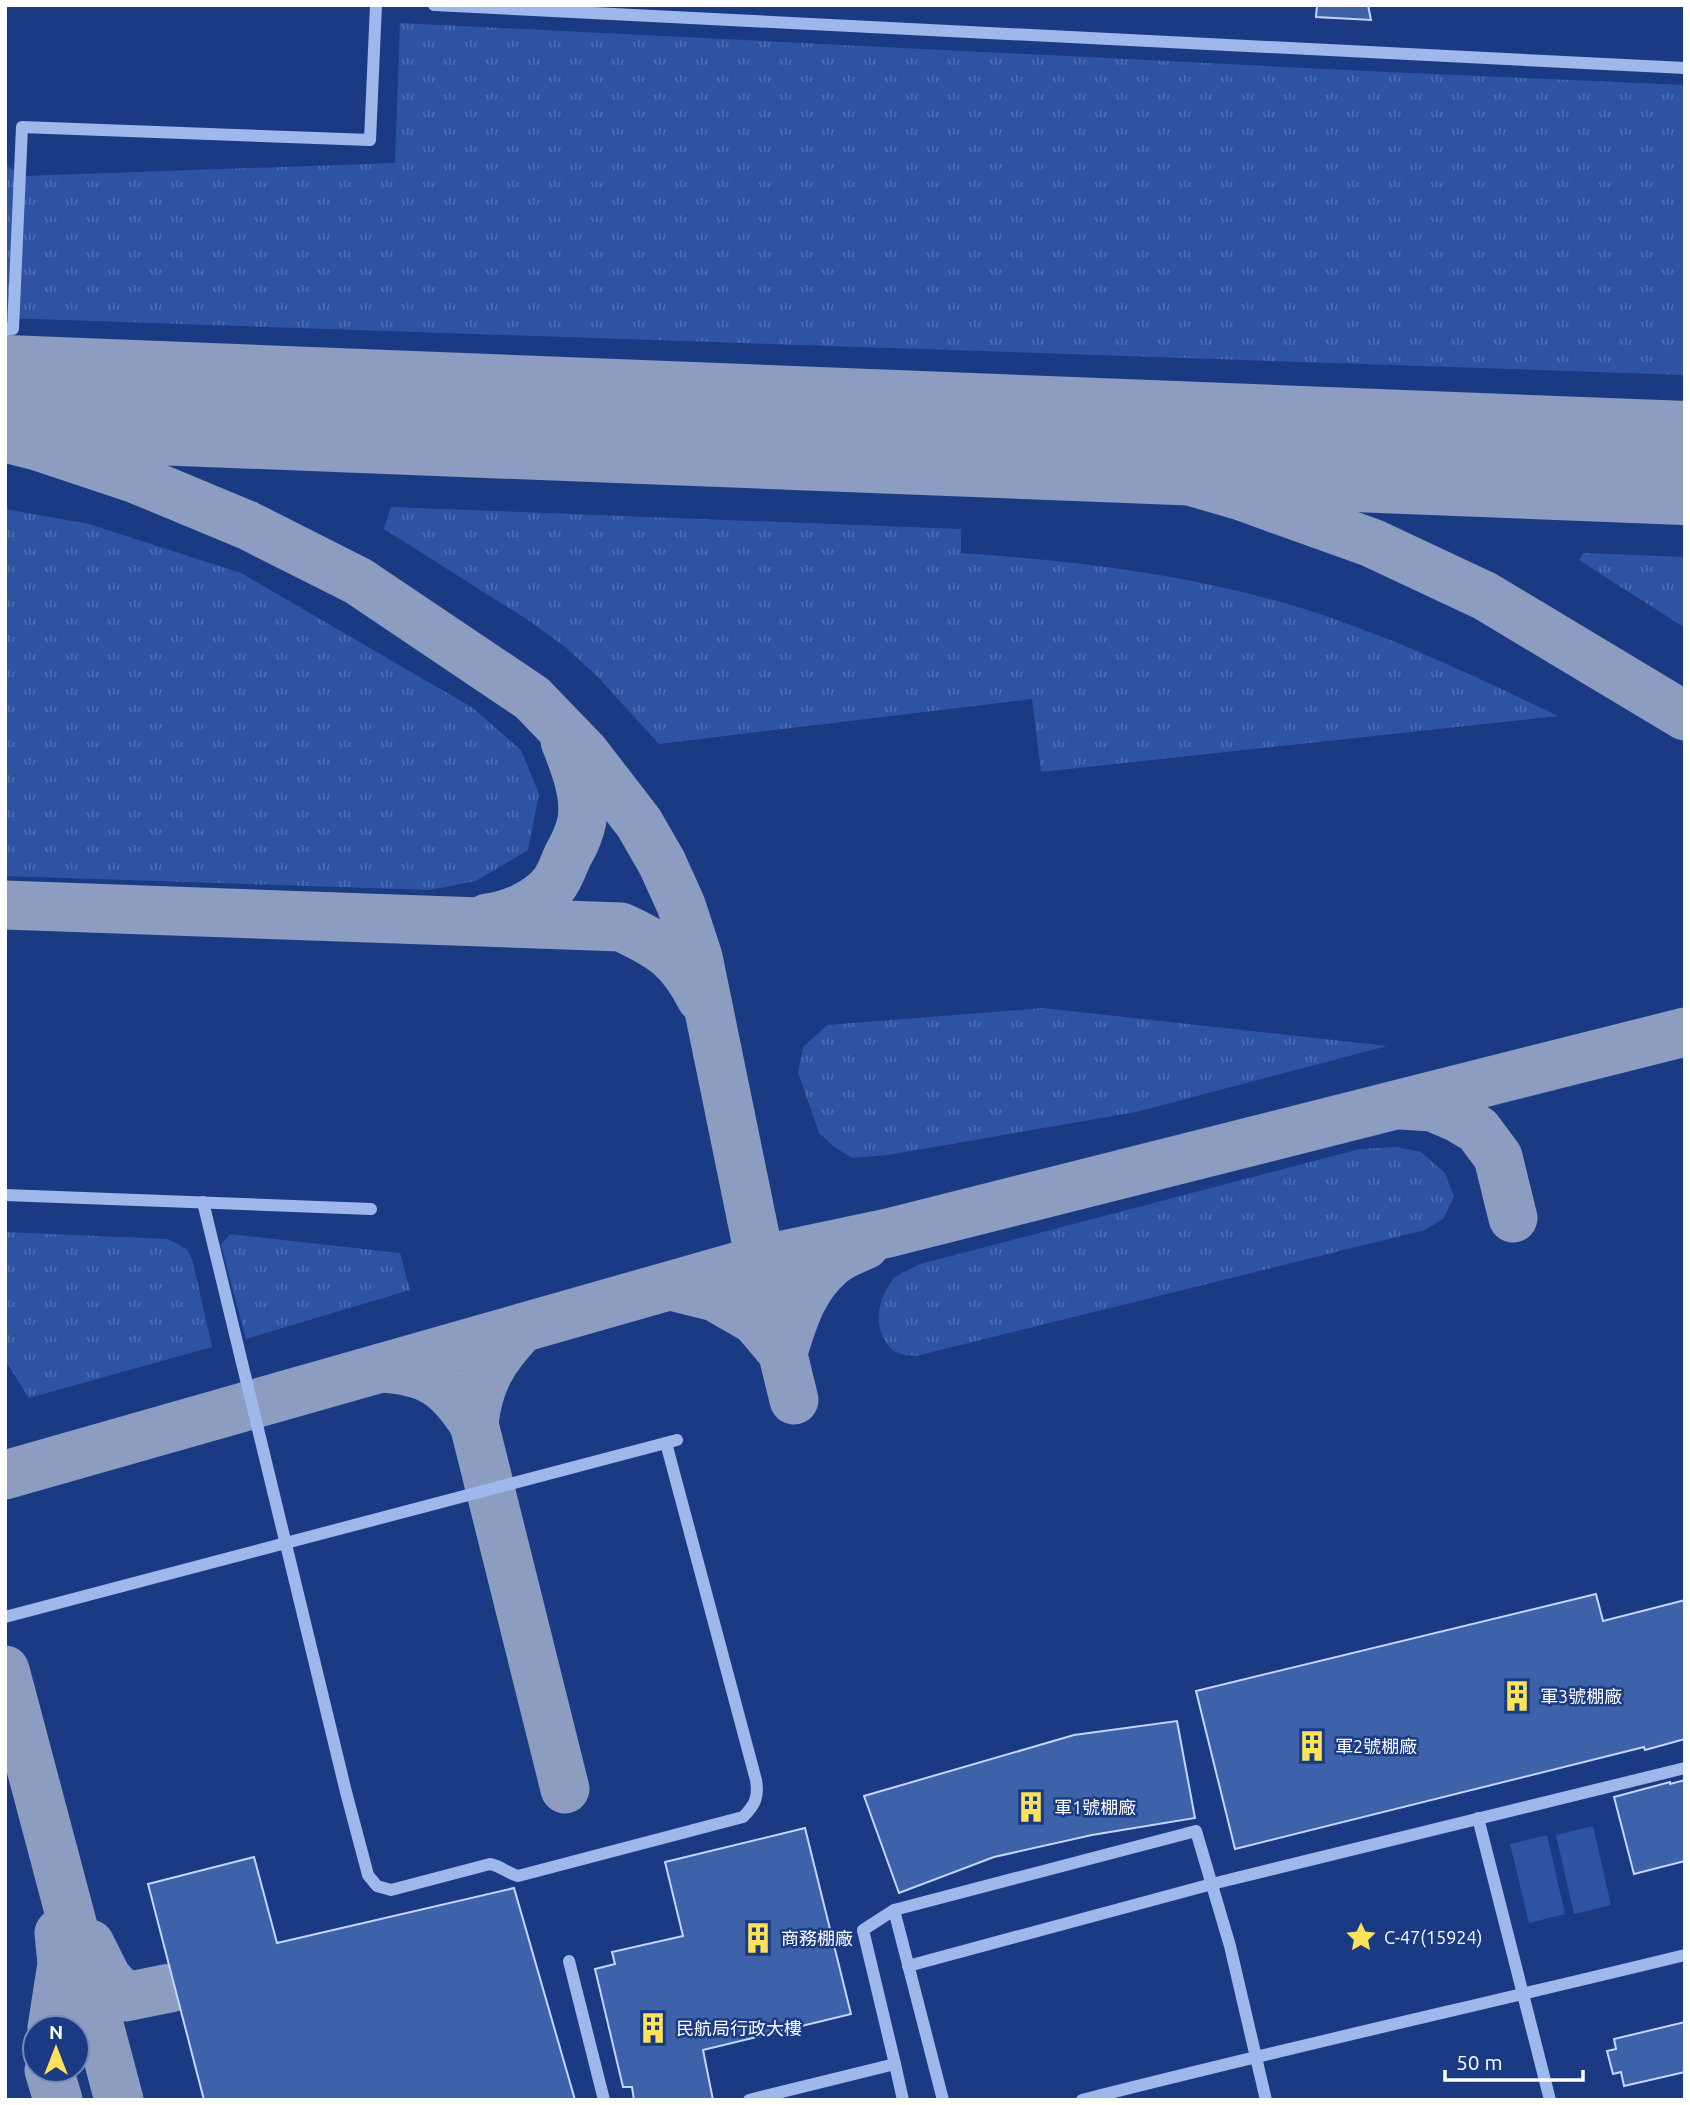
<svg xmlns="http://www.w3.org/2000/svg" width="1690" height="2105" viewBox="0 0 1690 2105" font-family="Ubuntu,'Noto Sans TC',sans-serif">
  <defs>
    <pattern id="grass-tufts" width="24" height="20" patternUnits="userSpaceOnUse" patternTransform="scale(1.75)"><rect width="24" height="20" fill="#2d53a2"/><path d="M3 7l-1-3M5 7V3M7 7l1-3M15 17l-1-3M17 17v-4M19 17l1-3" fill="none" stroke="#4c6db0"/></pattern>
  </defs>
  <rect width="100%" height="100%" fill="#1a3b83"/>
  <g fill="url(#grass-tufts)">
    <polygon points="400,23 1387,72 1685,85 1685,375 5,318 5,165 24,176 395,163"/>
    <path d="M 391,507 L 961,529 L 961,553 C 1092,562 1224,578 1348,624 C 1420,650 1489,683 1558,716 L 1041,772 L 1032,699 L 659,744 L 597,676 L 565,647 L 528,620 L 384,529 Z"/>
    <polygon points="5,509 89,524 241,573 473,708 521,750 539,794 528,850 476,881 430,890 5,876"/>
    <polygon points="1584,553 1685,557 1685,628 1579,560"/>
    <polygon points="1043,1008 1387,1046 1136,1112 888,1155 852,1158 836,1148 819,1133 798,1072 803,1047 827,1025"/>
    <path d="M 1397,1147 L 1421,1152 L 1445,1173 L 1454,1197 L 1443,1219 L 1425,1230 L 916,1356 C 909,1355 899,1355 894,1351 C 872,1333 876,1301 892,1281 C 898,1273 911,1269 920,1264 L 1360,1149 Z"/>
    <polygon points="5,1232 168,1239 187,1249 193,1262 212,1347 29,1398 5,1360"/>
    <polygon points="230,1234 400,1253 410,1290 246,1339 221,1245"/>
  </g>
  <g fill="#2d53a2">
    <polygon points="1593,1826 1611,1905 1574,1914 1556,1835"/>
    <polygon points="1547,1835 1565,1914 1529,1923 1510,1844"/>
  </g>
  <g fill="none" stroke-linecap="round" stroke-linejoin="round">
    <g stroke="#8c9dc1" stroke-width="49">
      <polyline points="979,436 1128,463 1241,496 1372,543 1485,596 1685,716"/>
      <polyline points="5,438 37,446 136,479 247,525 358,581 532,698 585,753 639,823 662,863 681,905 698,957 760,1260 794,1400"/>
      <path d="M 5,905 L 621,927 C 662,946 680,957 701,998"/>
      <path d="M 487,918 C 511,915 539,903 554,884 C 560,876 564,864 568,855 C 574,845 580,831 582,820 C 586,793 574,764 565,741"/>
      <polyline points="1401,1105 1432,1107 1458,1118 1478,1130 1498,1157 1513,1218"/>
      <polyline points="671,1286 715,1297 755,1320 783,1353"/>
      <path d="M 783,1353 C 793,1320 803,1286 831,1263 C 840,1255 854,1250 865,1245"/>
      <path d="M 381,1368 C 430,1371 448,1384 474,1424 C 478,1383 493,1358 521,1329"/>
      <polyline points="474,1424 565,1789"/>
      <polyline points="5,1475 760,1260 888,1233 1685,1032"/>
      <polyline points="5,1670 119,2100"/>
      <polyline points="90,1944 107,1978 125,1997 170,1988"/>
      <polyline points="52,2028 62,1964 59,1933"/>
      <polyline points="49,2070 58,2100"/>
    </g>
    <polyline stroke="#8c9dc1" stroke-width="124" points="5,397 1685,463"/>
  </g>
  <g fill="#3e62aa" stroke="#c4d5f8" stroke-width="2">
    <polygon points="1317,5 1368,5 1371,20 1316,17"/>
    <polygon points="1596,1594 1603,1621 1685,1600 1685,1739 1645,1750 1644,1747 1235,1849 1196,1691"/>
    <polygon points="1177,1721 1195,1818 1092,1835 994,1857 899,1893 864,1796 1074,1735"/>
    <polygon points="1685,1780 1685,1861 1634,1874 1614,1797 1670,1782 1670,1784"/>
    <polygon points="805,1828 851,2014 703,2050 713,2100 634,2100 632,2087 623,2087 595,1969 615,1964 612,1952 683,1936 665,1862"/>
    <polygon points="254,1857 277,1943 514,1888 575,2100 204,2100 148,1884"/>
    <polygon points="1685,2022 1685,2072 1624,2086 1621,2072 1613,2074 1607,2051 1616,2049 1614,2039"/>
  </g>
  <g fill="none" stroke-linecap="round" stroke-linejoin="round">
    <g stroke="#9fb8eb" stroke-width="12">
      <polyline points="434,5 1685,68"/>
      <polyline points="5,329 13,329 22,127 370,140 376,5"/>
      <polyline points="5,1195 371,1209"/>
      <path d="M 203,1202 L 346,1792 L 368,1875 L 377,1886 L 391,1890 L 490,1864 C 501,1866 507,1873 518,1876 L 743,1817 C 755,1805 759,1797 756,1780 L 666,1443"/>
      <polyline points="5,1617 677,1440"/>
      <polyline points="1478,1818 1550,2100"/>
      <polyline points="894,1910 863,1930 895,2064"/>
      <polyline points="569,1961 604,2100"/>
      <polyline points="908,1966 1212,1884 1685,1768"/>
      <polyline points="749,2100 895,2064 903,2100"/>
      <polyline points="943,2100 894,1910 1196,1831 1230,1946 1266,2100"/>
      <path d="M 1082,2100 C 1282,2049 1484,2004 1685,1955"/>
    </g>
  </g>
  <defs>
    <symbol id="building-bare" viewBox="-9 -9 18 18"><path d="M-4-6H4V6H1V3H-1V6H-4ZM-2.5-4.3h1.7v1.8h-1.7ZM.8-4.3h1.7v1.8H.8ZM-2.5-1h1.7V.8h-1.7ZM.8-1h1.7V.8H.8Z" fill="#fee25a" stroke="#1a3b83" stroke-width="2.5" paint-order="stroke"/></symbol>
    <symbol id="sight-bare" viewBox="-9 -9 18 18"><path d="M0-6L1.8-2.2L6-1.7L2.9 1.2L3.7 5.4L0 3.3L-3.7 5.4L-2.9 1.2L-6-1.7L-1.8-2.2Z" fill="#fee25a" stroke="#1a3b83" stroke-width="2.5" paint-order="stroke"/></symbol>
  </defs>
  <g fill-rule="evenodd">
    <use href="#building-bare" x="1495" y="1674" width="44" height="44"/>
    <use href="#building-bare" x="1290" y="1724" width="44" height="44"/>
    <use href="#building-bare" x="1009" y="1785" width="44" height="44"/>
    <use href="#sight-bare" x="1339" y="1915" width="44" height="44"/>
    <use href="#building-bare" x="736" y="1916" width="44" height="44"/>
    <use href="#building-bare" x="631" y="2006" width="44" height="44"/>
  </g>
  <g text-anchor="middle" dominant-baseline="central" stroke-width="5" stroke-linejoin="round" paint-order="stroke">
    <g font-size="18" fill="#fff" stroke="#1a3b83" text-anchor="start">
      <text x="1540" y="1696">軍3號棚廠</text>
      <text x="1335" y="1746">軍2號棚廠</text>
      <text x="1054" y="1807">軍1號棚廠</text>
      <text x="1384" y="1937">C-47(15924)</text>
      <text x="781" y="1938">商務棚廠</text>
      <text x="676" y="2028">民航局行政大樓</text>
    </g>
  </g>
  <rect width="1690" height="2105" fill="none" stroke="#ffffff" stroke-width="14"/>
  <g transform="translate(56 2049)"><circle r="33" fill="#1a3b83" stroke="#7689b5" stroke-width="2"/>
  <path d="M0-5L12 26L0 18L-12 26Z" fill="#fee25a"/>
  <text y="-10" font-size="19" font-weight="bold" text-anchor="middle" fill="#ffffff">N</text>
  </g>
  <path d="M1445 2070v10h138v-10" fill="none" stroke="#ffffff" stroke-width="3.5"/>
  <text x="1456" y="2070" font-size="21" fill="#ffffff" stroke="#1a3b83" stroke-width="5" paint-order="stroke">50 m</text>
</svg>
